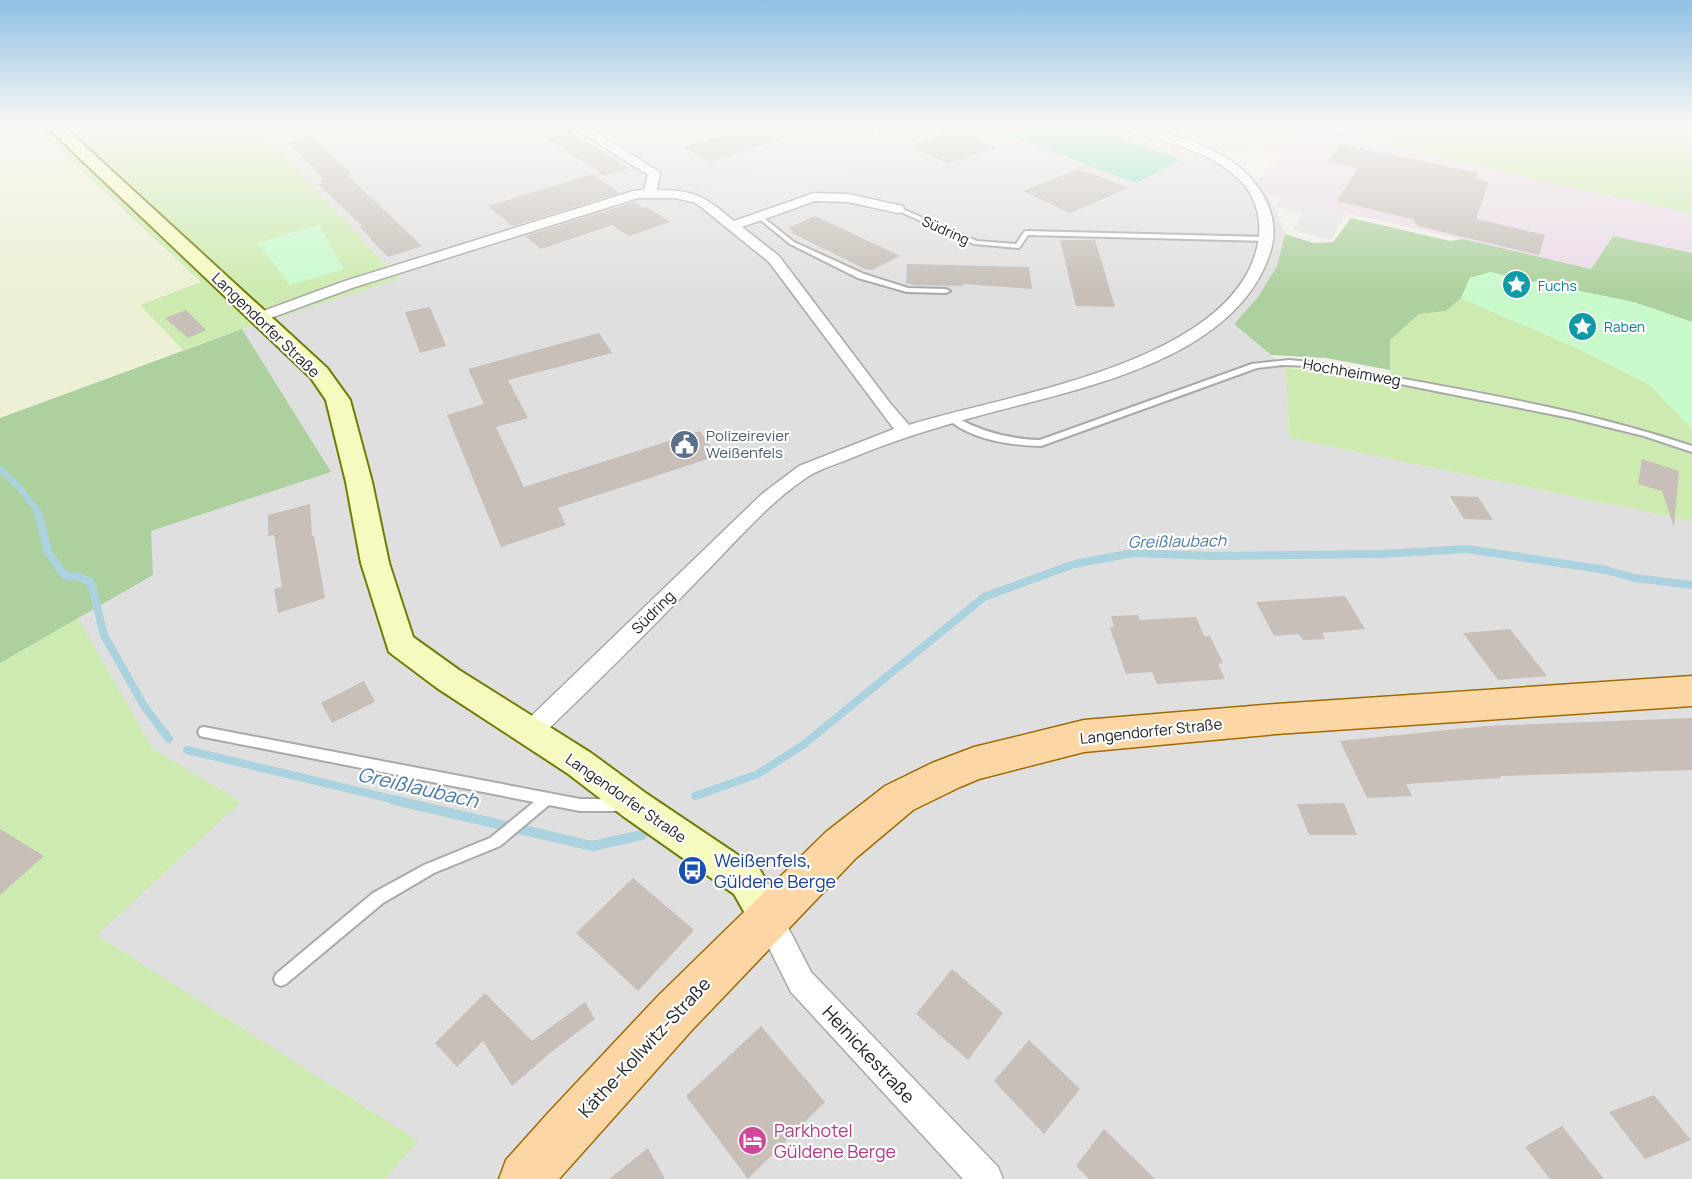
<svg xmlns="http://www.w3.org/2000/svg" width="1692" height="1179" viewBox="0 0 1692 1179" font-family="Manrope,sans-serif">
  <rect width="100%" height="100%" fill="#f2efe9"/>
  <polygon fill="#e0dfdf" points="311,126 1113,126 1207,158 1258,180 1275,207 1285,234 1277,266 1258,297 1234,324 1286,368 1289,438 1692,521 1692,1179 0,1179 0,663 151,531 330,472 242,329 398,278 267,139 312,128"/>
  <polygon fill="#f2dad9" points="1141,126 1311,126 1282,156 1252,149 1247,154 1235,155"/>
  <polygon fill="#ebdbe8" points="1311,126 1562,186 1692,213 1692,253 1613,236 1591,269 1269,195 1258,180"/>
  <polygon fill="#eef0d5" points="36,128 202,282 140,305 183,350 0,418 0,137"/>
  <g fill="#cdebb0">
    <polygon points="34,126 311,126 313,128 268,139 399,279 242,329 183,350 140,305 201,282"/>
    <polygon points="1317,126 1692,126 1692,213 1562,186"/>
    <polygon points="1461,298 1575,347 1650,385 1692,429 1692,521 1289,438 1286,368 1314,370 1390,386 1390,340 1419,314 1446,311"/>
    <polygon points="78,618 152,748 241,802 97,935 418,1141 385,1179 0,1179 0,663"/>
  </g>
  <g fill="#add19e">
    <polygon points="1351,218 1450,241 1463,239 1591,269 1613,236 1692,253 1692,322 1633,302 1490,273 1470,278 1461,298 1446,311 1419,314 1390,340 1390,370 1326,358 1271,355 1234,324 1258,297 1277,266 1285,234 1314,243 1333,242"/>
    <polygon points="242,329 331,472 151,531 153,575 0,663 0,418"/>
  </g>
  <g fill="#c8facc">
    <polygon points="319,225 344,269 290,285 257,243"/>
    <polygon points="1490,272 1633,302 1692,322 1692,429 1650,385 1575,347 1461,298 1470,278"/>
  </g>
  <polygon fill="#88e0be" points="984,126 1087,126 1182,160 1136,183"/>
  <g fill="#e2e2e2">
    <polygon points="638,126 742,126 669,149 635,127"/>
    <polygon points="1163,126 1201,126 1232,134 1249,149 1247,154 1235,155 1157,130"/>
    <polygon points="809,152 857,177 744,218 698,189"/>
    <polygon points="1281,197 1347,213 1331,240 1293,230 1303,213 1275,207"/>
  </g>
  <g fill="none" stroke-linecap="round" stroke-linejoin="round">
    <polyline stroke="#aad3df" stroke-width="6" points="0,469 19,487 39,513"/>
    <g stroke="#aad3df" stroke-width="8">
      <polyline points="38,512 48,552 65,576 80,577 91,583 104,635 144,706 169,739"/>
      <polyline points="187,750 400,801"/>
      <polyline points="695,796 758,774 803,745 984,597 1074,564 1133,553 1213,556 1381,554 1467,549 1606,570 1634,578 1692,585"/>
    </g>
    <polyline stroke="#aad3df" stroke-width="10" points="394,800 592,846 642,835"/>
  </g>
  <g fill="#c7bfb8">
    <polygon points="552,126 561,126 629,168 605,176 545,137"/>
    <polygon points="753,126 807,126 808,131 709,162 684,147"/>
    <polygon points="955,129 995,147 948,164 909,146"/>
    <polygon points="311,136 353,175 348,176 422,246 388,257 370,239 372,239 360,227 362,226 318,184 323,183 320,180 324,179 288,142"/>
    <polygon points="1340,144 1478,173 1474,179 1489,182 1476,219 1545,235 1539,255 1418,226 1412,219 1337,201 1358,168 1328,162"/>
    <polygon points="1079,169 1129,188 1070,213 1023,191"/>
    <polygon points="593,174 620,193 513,226 488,206"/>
    <polygon points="634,202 643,208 647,207 670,222 629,236 612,225 541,249 525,236"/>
    <polygon points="815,216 900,256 872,270 865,269 790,232 793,231 788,228"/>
    <polygon points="1060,240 1095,240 1115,307 1076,306"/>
    <polygon points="907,264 1029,267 1032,289 964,284 962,286 913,285 906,283"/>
    <polygon points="430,307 446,346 420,353 405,312"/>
    <polygon points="186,310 206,330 188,338 165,318"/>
    <polygon points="599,333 612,353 508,380 528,418 496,427 524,487 700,431 717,456 558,508 566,525 501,547 447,415 484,404 468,369"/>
    <polygon points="1642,459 1679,471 1674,527 1662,491 1638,484"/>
    <polygon points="1450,496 1478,497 1493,520 1464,519"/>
    <polygon points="310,504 312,536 314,536 325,598 278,613 274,589 282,587 274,535 268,536 268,515"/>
    <polygon points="1345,596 1365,629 1322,633 1325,639 1303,640 1299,634 1274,636 1256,602"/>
    <polygon points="1138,615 1140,620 1196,617 1204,636 1210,636 1223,663 1218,664 1225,679 1157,684 1152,672 1126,674 1110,628 1114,626 1111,616"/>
    <polygon points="1510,629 1547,676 1498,680 1463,633"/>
    <polygon points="364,681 375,702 332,723 321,703"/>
    <polygon points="1692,718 1692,770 1500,776 1501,778 1406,784 1412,796 1367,798 1340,741 1487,726"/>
    <polygon points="1344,803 1357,835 1309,835 1297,804"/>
    <polygon points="0,829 44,856 0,895"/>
    <polygon points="633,878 694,930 638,991 576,933"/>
    <polygon points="952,969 1003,1013 968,1060 916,1014"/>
    <polygon points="485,993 532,1041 585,1002 595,1019 550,1053 512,1086 483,1041 457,1067 435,1043"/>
    <polygon points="761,1026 825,1102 748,1179 686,1096"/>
    <polygon points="1029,1040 1080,1089 1044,1134 994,1081"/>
    <polygon points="1654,1095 1691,1140 1645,1159 1609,1112"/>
    <polygon points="1562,1126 1604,1179 1550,1179 1525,1147"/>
    <polygon points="1104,1129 1155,1179 1089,1179 1076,1166"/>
    <polygon points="648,1148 665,1179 609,1179"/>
  </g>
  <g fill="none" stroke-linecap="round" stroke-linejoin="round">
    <defs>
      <g id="lane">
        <polygon points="6,126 18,126 0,131 0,127"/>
        <polygon points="896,208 900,208 977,241 1016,244 1024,232 1026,231 1267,237 1270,239 1267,241 1028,235 1020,247 1018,248 974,244 896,210"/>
        <polygon points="760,215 794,242 864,274 908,288 946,289 950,291 946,293 907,292 858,278 790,244 758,218 757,217"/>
        <path d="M 1289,360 L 1310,362 C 1437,386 1570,405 1692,446 L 1692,452 L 1644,436 L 1571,418 L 1310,366 L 1282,365 L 1257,368 L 1041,446 C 1010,445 970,440 947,418 L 951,415 L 954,416 C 981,432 1009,439 1040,440 L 1252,364 Z"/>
        <polygon points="204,727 580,799 623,799 628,801 629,805 628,809 623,811 580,811 549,805 500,846 434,873 383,903 286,984 281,986 276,984 274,979 276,974 373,893 424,865 490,838 534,802 204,737 200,736 198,732 200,728"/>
      </g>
      <g id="street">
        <path d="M 575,126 L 586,126 L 658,171 L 660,174 L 657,190 C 696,190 705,197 734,221 L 814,193 L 848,194 L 903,206 L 904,209 L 903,212 L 898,213 L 848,202 L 815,201 L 742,227 L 779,256 L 890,403 L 909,425 C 1006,395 1220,365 1255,255 C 1262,233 1261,210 1248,190 C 1227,160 1187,148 1154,138 C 1144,135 1129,133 1120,126 C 1153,126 1206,143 1233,162 C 1260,182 1281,215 1271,250 C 1237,362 1076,389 978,416 C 934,428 891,441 849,459 C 834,465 816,470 803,480 C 764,507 733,545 700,578 C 648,632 594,685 539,738 L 531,741 L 523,738 L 519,731 L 523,724 L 762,494 L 799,466 L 894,429 L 769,262 L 696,203 L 675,198 L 638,198 L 355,287 L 265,320 L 255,320 L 252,317 L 255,314 L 345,281 L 633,191 L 644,190 L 648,175 L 576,129 Z"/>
        <polygon points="879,126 896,126 881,133 873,133 873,129"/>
        <polygon points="768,904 778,908 811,972 998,1167 1003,1179 963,1179 791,992 754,918 758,908"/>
      </g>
      <polygon id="secondary" points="46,126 63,126 327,368 350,400 372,482 389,563 413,637 459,670 591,753 647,794 760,870 787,918 781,931 768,936 755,931 734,894 623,816 567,773 437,688 389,652 361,563 346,482 326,400 311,378"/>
      <polygon id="primary" points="1692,676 1692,706 1276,734 1084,752 979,779 960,787 913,810 856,858 692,1030 559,1179 499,1179 506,1160 549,1112 658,996 826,832 885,786 932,763 974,747 1084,720 1276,704"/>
    </defs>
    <use href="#lane" stroke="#a9a9a9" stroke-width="4"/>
    <use href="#street" stroke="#a9a9a9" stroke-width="3"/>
    <use href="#secondary" stroke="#707d05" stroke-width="4"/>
    <use href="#primary" stroke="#a06b00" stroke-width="3"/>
    <use href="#lane" fill="#fff" fill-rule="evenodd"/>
    <use href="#street" fill="#fff" fill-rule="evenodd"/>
    <use href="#secondary" fill="#f7fabf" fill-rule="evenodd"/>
    <use href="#primary" fill="#fcd6a4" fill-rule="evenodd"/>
  </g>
  <linearGradient id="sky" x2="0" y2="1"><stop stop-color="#8fc0e4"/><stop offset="0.43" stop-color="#f9f8f5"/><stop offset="1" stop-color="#f9f8f5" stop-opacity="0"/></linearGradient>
  <rect width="1692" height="291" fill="url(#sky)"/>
  <defs>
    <symbol id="sight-disc" viewBox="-11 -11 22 22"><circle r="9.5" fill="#0f9aa8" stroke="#fff"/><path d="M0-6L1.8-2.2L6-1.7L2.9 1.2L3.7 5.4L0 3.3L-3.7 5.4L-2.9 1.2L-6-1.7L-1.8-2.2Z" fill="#fff"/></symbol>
    <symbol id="civic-disc" viewBox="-11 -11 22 22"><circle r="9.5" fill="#5c6f8a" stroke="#fff"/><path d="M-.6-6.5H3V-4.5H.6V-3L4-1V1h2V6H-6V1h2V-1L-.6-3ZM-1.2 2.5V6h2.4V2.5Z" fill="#fff"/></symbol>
    <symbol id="bus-disc" viewBox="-11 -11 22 22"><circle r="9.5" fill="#1a4fb4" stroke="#fff"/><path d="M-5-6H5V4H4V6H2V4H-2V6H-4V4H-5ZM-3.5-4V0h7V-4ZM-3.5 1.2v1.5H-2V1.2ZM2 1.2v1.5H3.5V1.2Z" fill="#fff"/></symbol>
    <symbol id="hotel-disc" viewBox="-11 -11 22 22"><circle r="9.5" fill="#d1479c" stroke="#fff"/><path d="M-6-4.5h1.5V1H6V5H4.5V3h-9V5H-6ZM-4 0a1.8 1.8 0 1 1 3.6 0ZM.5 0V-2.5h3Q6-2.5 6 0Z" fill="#fff"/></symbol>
  </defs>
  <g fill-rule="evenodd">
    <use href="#sight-disc" x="1500" y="268" width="33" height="33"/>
    <use href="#sight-disc" x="1566" y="310" width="33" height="33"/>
    <use href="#civic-disc" x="668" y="428" width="33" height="33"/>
    <use href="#bus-disc" x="676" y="854" width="33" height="33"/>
    <use href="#hotel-disc" x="736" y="1124" width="33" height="33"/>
  </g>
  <g text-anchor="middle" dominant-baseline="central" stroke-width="4.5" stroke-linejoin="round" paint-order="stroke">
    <g font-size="14" fill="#222" stroke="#fff">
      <text transform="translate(946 230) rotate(24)">Südring</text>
    </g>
    <g font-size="14" fill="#0d838f" stroke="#fff" text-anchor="start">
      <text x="1538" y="285">Fuchs</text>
      <text x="1604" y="326">Raben</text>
    </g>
    <g font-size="15" fill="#222" stroke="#fff">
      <text transform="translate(266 325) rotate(44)">Langendorfer Straße</text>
      <text transform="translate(1352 372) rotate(10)">Hochheimweg</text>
      <text transform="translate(653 612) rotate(-45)">Südring</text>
      <text transform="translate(1151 731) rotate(-6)">Langendorfer Straße</text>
      <text transform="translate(626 798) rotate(35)">Langendorfer Straße</text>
    </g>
    <g font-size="15" fill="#4e5e75" stroke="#fff" text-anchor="start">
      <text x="706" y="435">Polizeirevier<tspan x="706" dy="17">Weißenfels</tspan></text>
    </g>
    <g font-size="16" font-style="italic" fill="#4a7aab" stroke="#fff">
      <text transform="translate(1177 541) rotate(-1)">Greißlaubach</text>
    </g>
    <g font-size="18" fill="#164399" stroke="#fff" text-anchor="start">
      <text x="714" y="860">Weißenfels,<tspan x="714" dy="21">Güldene Berge</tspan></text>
    </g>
    <g font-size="18" fill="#222" stroke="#fff">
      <text transform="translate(644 1047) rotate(-47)">Käthe-Kollwitz-Straße</text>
      <text transform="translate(869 1054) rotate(47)">Heinickestraße</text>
    </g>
    <g font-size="18" fill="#b23c85" stroke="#fff" text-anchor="start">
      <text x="774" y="1130">Parkhotel<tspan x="774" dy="21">Güldene Berge</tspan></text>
    </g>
    <g font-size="20" font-style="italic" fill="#4a7aab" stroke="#fff">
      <text transform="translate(418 787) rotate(13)">Greißlaubach</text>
    </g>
  </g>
</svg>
